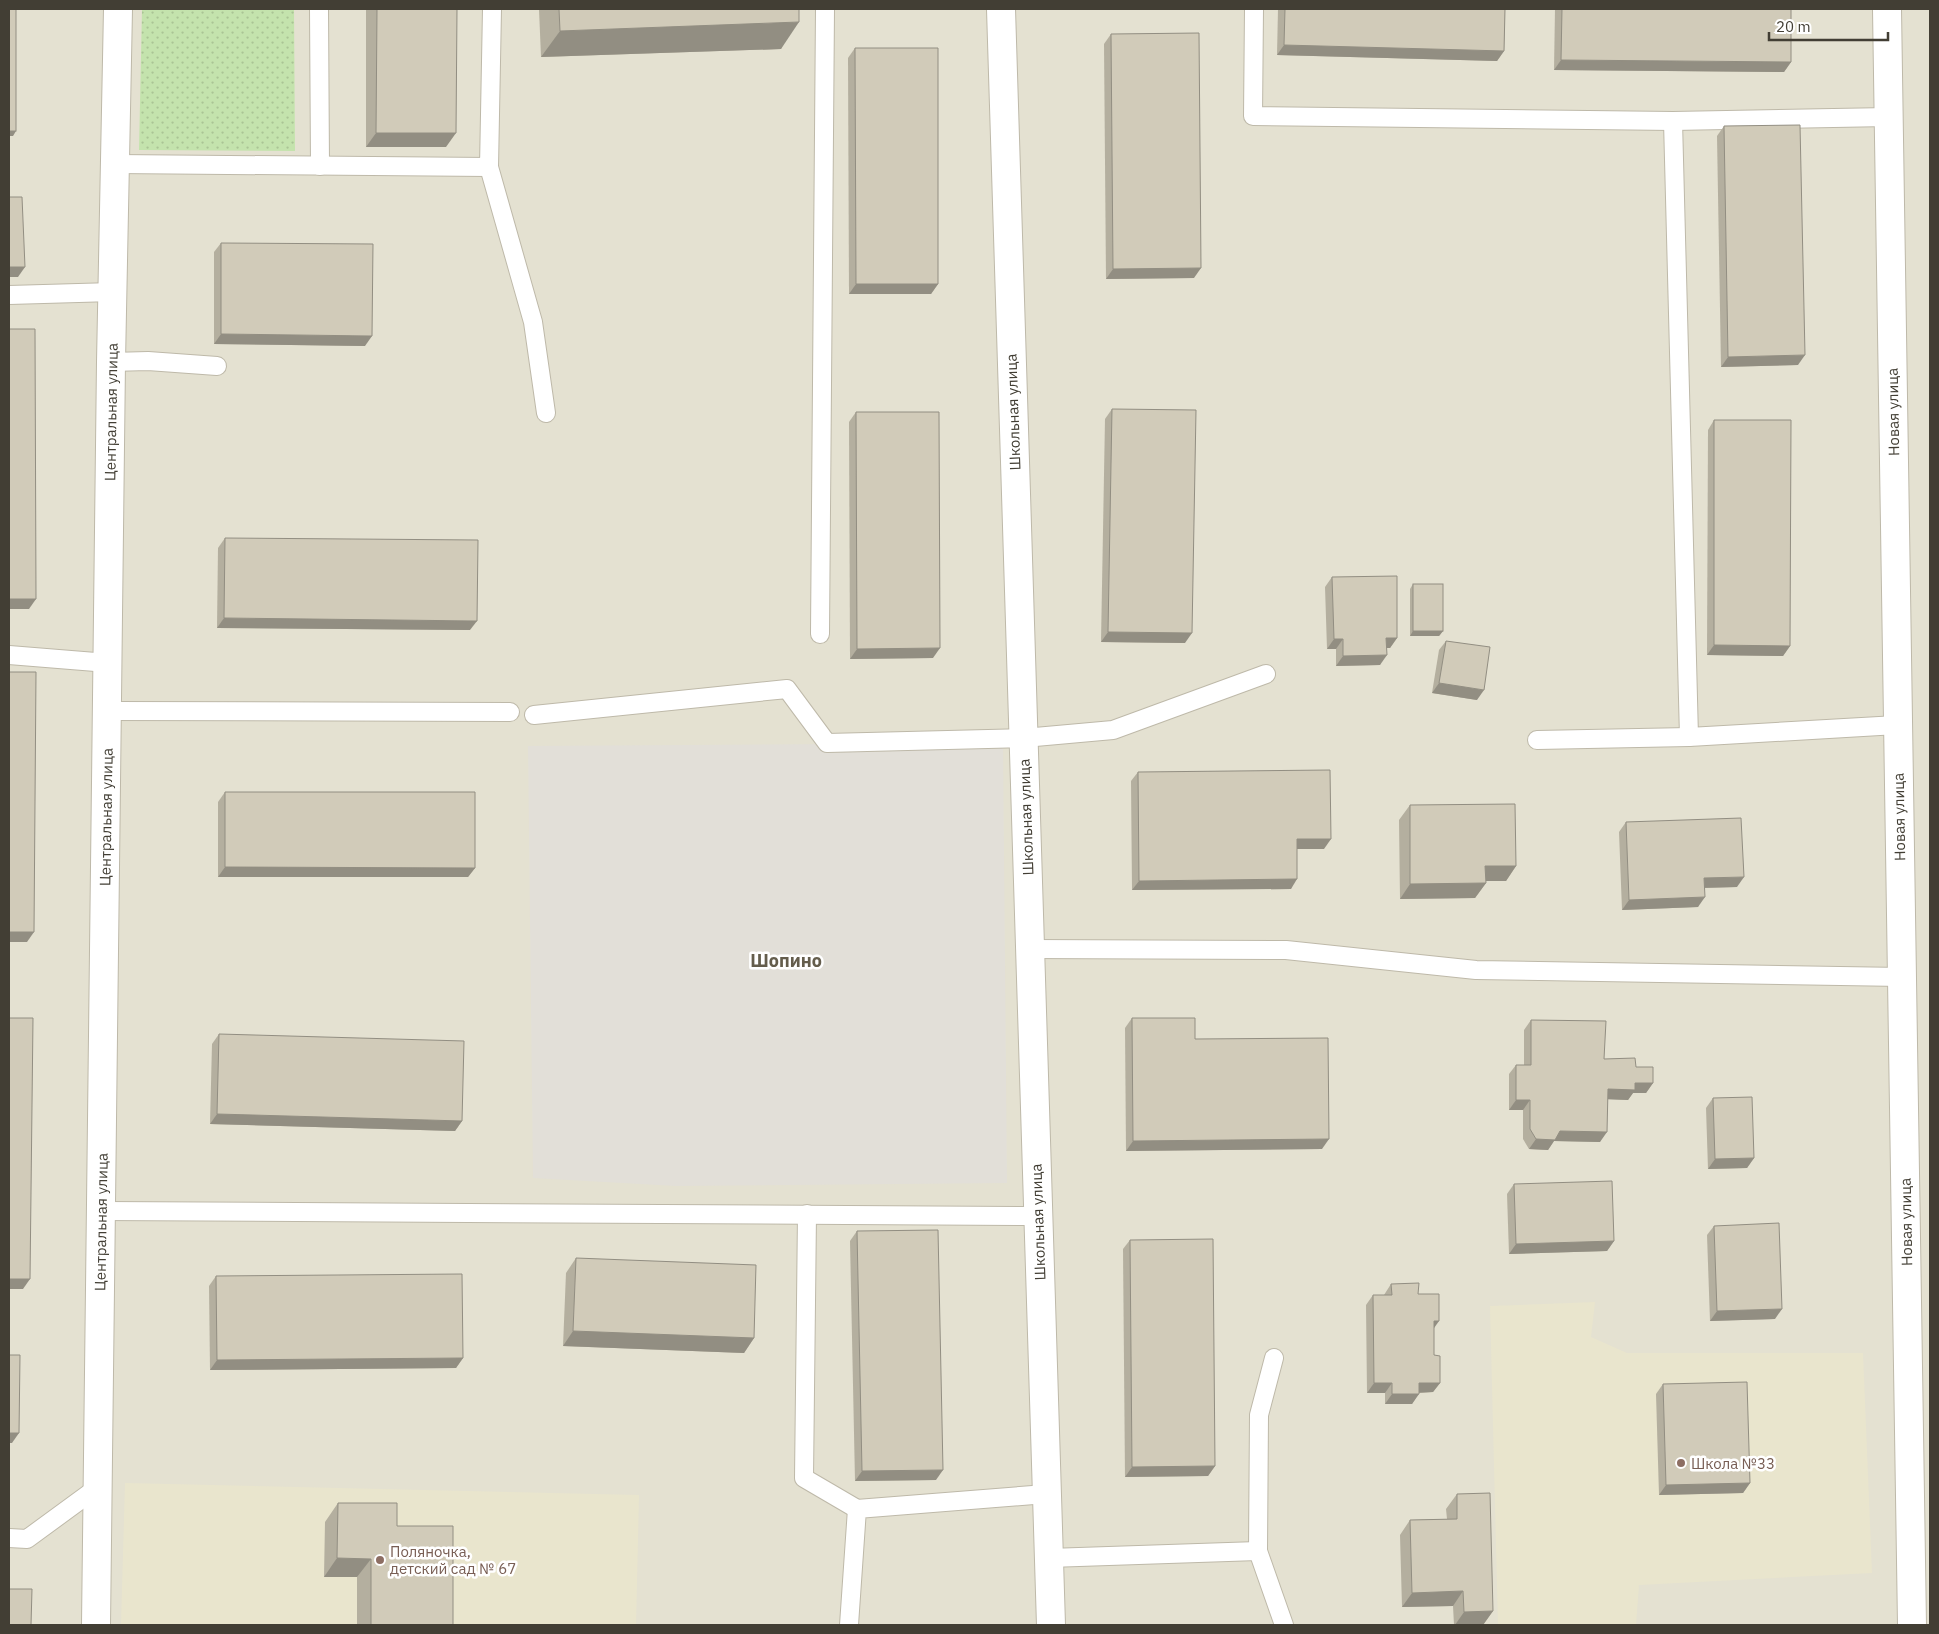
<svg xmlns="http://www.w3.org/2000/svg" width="1939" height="1634" viewBox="0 0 1939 1634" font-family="'IBM Plex Sans',sans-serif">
  <defs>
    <pattern id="park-dots" width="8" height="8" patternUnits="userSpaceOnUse" patternTransform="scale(1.25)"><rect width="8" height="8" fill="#c4e3ad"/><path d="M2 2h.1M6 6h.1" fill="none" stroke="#aac495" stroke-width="1.8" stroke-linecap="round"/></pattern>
  </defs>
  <rect width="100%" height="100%" fill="#f0eee3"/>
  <rect fill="#e4e1d1" x="9" y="9" width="1921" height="1616"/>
  <polygon fill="#e2dfd8" points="1003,743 1007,1183 676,1186 533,1178 528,746"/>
  <g fill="#e9e5cd">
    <polygon points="1595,1302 1591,1337 1627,1353 1863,1353 1872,1573 1639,1585 1636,1625 1498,1625 1490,1306"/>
    <polygon points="125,1483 639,1495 636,1625 121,1625"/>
  </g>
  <polygon fill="url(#park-dots)" points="142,9 294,9 295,151 139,150"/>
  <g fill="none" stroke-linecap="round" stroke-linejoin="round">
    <defs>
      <g id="service">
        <polyline points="319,9 320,166"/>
        <polyline points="1254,9 1253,116 1673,121 1889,117"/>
        <polyline points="1673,121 1689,737 1897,725"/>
        <polyline points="115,164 489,167 492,9"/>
        <polyline points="489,167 533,322 546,413"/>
        <polyline points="9,295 113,292"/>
        <polyline points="111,362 148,361 217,366"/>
        <polyline points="820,634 825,9"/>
        <polyline points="9,655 108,663"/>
        <polyline points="108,711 510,712"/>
        <polyline points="534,715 787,689 827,743 1024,738 1113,730 1266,674"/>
        <polyline points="1537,740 1689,737"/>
        <polyline points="1030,949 1286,950 1476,970 1902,977"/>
        <polyline points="101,1211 1038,1216"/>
        <polyline points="807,1214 804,1478 857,1509"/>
        <polyline points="1274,1358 1259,1415 1258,1551 1284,1625"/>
        <polyline points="9,1538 27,1539 98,1487"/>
        <polyline points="1049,1558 1258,1551"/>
        <polyline points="849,1625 857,1509 1046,1494"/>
      </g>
      <g id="minor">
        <polyline points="1001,9 1051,1625"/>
        <polyline points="1887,9 1912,1625"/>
        <polyline points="96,1625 111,362 118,9"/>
      </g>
    </defs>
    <use href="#service" stroke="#beb9a9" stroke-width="20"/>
    <use href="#minor" stroke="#beb9a9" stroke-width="30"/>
    <use href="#service" stroke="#fff" stroke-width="18"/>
    <use href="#minor" stroke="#fff" stroke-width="28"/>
  </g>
  <g fill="#b4af9f">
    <polygon points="366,9 457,9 446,147 366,147"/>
    <polygon points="539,9 799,9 781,49 541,57"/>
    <polygon points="1278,9 1505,9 1504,51 1497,61 1277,55"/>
    <polygon points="1555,9 1791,9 1791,62 1784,72 1554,70"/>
    <polygon points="1111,34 1194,278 1106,279 1104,44"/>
    <polygon points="855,48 938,284 931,294 849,294 848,58"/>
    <polygon points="1724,126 1798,365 1721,367 1717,136"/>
    <polygon points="221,243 365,346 214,344 214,252"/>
    <polygon points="1112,409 1185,643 1101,642 1105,419"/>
    <polygon points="856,412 933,658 850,659 849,422"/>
    <polygon points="1714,420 1790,646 1783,656 1707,655 1708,430"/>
    <polygon points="225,538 470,630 217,628 218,548"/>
    <polygon points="1332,577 1397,638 1390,648 1386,648 1380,665 1336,666 1336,649 1327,649 1325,587"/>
    <polygon points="1413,584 1443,631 1439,636 1410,636 1410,589"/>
    <polygon points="1446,641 1477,700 1432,693 1439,650"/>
    <polygon points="1138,772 1324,849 1297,849 1291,889 1132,890 1131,781"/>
    <polygon points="225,792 475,868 468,877 218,877 218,802"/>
    <polygon points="1410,805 1516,866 1506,881 1486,881 1486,883 1475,898 1400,899 1399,820"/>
    <polygon points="1626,822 1737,887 1705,888 1698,907 1622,910 1619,832"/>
    <polygon points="1132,1018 1195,1039 1322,1149 1126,1151 1125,1028"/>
    <polygon points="1531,1020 1604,1059 1636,1067 1653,1083 1646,1093 1633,1093 1628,1100 1608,1099 1600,1142 1554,1141 1548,1150 1529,1149 1523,1139 1523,1110 1509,1110 1509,1074 1516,1065 1524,1065 1524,1030"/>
    <polygon points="219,1034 462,1121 455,1131 210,1124 212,1044"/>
    <polygon points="1713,1098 1754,1158 1747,1168 1708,1169 1706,1108"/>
    <polygon points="1514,1184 1614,1241 1607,1251 1509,1254 1507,1194"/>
    <polygon points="1714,1226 1775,1319 1710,1321 1707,1235"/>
    <polygon points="857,1231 936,1480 855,1481 850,1241"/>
    <polygon points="1130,1240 1215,1466 1208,1476 1125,1477 1123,1249"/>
    <polygon points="576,1258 754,1338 744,1353 563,1346 566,1273"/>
    <polygon points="216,1276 463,1358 456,1368 210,1370 209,1286"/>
    <polygon points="1391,1284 1418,1294 1434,1329 1434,1355 1440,1383 1433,1392 1419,1393 1412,1404 1385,1404 1385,1393 1367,1393 1366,1305 1373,1295 1384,1295"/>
    <polygon points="1663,1384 1750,1483 1743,1493 1659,1495 1656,1394"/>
    <polygon points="1457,1494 1493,1611 1483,1625 1454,1625 1453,1606 1402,1607 1400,1535 1410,1520 1447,1519 1446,1509"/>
    <polygon points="338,1503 397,1526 453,1625 357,1625 357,1577 324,1577 325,1522"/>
  </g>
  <g fill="#928e82">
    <polygon points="799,22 781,49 541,57 560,31"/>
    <polygon points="1284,45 1504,51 1497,61 1277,55"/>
    <polygon points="1561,60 1791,62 1784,72 1554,70"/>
    <polygon points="9,131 16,131 13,136 9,136"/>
    <polygon points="376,133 456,133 446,147 366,147"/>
    <polygon points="9,267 25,267 18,277 9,277"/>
    <polygon points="1201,268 1194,278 1106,279 1113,269"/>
    <polygon points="856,284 938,284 931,294 849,294"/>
    <polygon points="221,334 372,336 365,346 214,344"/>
    <polygon points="1805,355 1798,365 1721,367 1728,357"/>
    <polygon points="9,599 36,599 29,609 9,609"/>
    <polygon points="224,618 477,621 470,630 217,628"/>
    <polygon points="1413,631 1443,631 1439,636 1410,636"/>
    <polygon points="1108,632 1192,633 1185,643 1101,642"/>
    <polygon points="1386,638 1397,638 1390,648 1379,648"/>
    <polygon points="1334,639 1343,639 1336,649 1327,649"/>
    <polygon points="1714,645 1790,646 1783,656 1707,655"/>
    <polygon points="940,648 933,658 850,659 857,649"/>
    <polygon points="1387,655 1380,665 1336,666 1343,656"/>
    <polygon points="1439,683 1484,690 1477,700 1432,693"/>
    <polygon points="1297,839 1331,839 1324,849 1290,849"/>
    <polygon points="1485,866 1516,866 1506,881 1475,881"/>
    <polygon points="225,867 475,868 468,877 218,877"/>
    <polygon points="1744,877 1737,887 1697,888 1704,878"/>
    <polygon points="1297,879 1291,889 1132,890 1139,881"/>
    <polygon points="1486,883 1475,898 1400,899 1410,884"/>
    <polygon points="1705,897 1698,907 1622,910 1629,900"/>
    <polygon points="9,932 34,932 27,942 9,942"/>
    <polygon points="1635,1083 1653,1083 1646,1093 1633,1093 1628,1100 1601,1099 1608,1089"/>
    <polygon points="1516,1100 1530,1100 1523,1110 1509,1110"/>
    <polygon points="217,1114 462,1121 455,1131 210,1124"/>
    <polygon points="1560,1131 1607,1132 1600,1142 1554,1141 1548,1150 1529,1149 1536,1139"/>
    <polygon points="1329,1139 1322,1149 1126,1151 1133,1141"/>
    <polygon points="1754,1158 1747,1168 1708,1169 1715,1159"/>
    <polygon points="1614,1241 1607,1251 1509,1254 1516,1244"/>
    <polygon points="9,1279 30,1279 23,1289 9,1289"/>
    <polygon points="1782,1309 1775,1319 1710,1321 1717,1311"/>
    <polygon points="1434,1321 1439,1321 1432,1331"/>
    <polygon points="573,1331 754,1338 744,1353 563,1346"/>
    <polygon points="463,1358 456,1368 210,1370 217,1360"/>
    <polygon points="1374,1383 1392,1383 1385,1393 1367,1393"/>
    <polygon points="1419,1383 1440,1383 1433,1392 1412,1393"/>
    <polygon points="1392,1394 1419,1394 1412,1404 1385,1404"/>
    <polygon points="9,1433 19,1433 12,1443 9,1443"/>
    <polygon points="1215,1466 1208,1476 1125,1477 1132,1467"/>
    <polygon points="943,1470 936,1480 855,1481 862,1471"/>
    <polygon points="1750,1483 1743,1493 1659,1495 1666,1485"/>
    <polygon points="337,1558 371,1559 357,1577 324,1577"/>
    <polygon points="1463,1591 1453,1606 1402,1607 1412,1593"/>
    <polygon points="1493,1611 1483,1625 1455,1625 1464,1612"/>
  </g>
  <g fill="#d1cbb9" stroke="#928e82">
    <rect x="9" y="9" width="7" height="122"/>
    <polygon points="377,9 457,9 456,133 376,133"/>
    <polygon points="559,9 799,9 799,22 560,31"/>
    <polygon points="1285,9 1505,9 1504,51 1284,45"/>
    <polygon points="1562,9 1791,9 1791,62 1561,60"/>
    <polygon points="1199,33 1201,268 1113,269 1111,34"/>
    <polygon points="855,48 938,48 938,284 856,284"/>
    <polygon points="1800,125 1805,355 1728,357 1724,126"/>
    <polygon points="9,197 22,197 25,267 9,267"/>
    <polygon points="221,243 373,244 372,336 221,334"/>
    <polygon points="9,329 35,329 36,599 9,599"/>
    <polygon points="1112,409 1196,410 1192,633 1108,632"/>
    <polygon points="856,412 939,412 940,648 857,649"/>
    <polygon points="1714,420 1791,420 1790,646 1714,645"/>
    <polygon points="225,538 478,540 477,621 224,618"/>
    <polygon points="1397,576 1397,638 1386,638 1387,655 1343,656 1343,639 1334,639 1332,577"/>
    <rect x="1413" y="584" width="30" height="47"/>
    <polygon points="1446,641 1490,647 1484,690 1439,683"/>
    <polygon points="9,672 36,672 34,932 9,932"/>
    <polygon points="1330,770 1331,839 1297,839 1297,879 1139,881 1138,772"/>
    <polygon points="225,792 475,792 475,868 225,867"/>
    <polygon points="1515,804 1516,866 1485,866 1486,883 1410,884 1410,805"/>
    <polygon points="1741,818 1744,877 1704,878 1705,897 1629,900 1626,822"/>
    <polygon points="9,1018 33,1018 30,1279 9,1279"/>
    <polygon points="1132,1018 1195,1018 1195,1039 1328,1038 1329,1139 1133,1141"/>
    <polygon points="1531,1020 1606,1021 1604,1059 1635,1058 1636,1067 1653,1067 1653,1083 1635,1083 1635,1090 1608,1089 1607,1132 1560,1131 1555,1140 1536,1139 1530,1129 1530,1100 1516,1100 1516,1065 1531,1065"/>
    <polygon points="219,1034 464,1041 462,1121 217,1114"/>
    <polygon points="1752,1097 1754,1158 1715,1159 1713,1098"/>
    <polygon points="1612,1181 1614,1241 1516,1244 1514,1184"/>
    <polygon points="1779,1223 1782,1309 1717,1311 1714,1226"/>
    <polygon points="938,1230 943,1470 862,1471 857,1231"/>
    <polygon points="1213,1239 1215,1466 1132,1467 1130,1240"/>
    <polygon points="576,1258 756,1265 754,1338 573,1331"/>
    <polygon points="462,1274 463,1358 217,1360 216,1276"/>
    <polygon points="1419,1283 1418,1294 1439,1294 1439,1321 1434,1321 1434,1355 1440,1356 1440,1383 1419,1383 1419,1394 1392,1394 1392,1383 1374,1383 1373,1295 1392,1295 1391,1284"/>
    <polygon points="9,1355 20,1355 19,1433 9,1433"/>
    <polygon points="1747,1382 1750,1483 1666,1485 1663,1384"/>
    <polygon points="1490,1493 1493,1611 1464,1612 1463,1591 1412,1593 1410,1520 1457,1519 1457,1494"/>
    <polygon points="338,1503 397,1503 397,1526 453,1526 453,1625 371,1625 371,1559 337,1558"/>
    <polygon points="9,1589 32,1589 31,1625 9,1625"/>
  </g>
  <g fill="#8d6e63" stroke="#fff" stroke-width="2">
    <circle cx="1681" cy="1463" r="5"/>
    <circle cx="380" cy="1560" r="5"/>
  </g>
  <g text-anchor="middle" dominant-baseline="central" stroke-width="5" stroke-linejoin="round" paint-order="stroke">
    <g font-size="15" fill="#423e34" stroke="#fff">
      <text transform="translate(111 412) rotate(-89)">Центральная улица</text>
      <text transform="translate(1013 412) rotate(-92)">Школьная улица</text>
      <text transform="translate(1893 412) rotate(-91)">Новая улица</text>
      <text transform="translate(106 817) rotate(-89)">Центральная улица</text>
      <text transform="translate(1026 817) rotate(-92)">Школьная улица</text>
      <text transform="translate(1899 817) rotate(-91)">Новая улица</text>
      <text transform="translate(101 1222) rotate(-89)">Центральная улица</text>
      <text transform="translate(1038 1222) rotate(-92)">Школьная улица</text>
      <text transform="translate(1906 1222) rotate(-91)">Новая улица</text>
    </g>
    <g font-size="15" fill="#785e54" stroke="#fff" text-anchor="start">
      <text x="1691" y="1463">Школа №33</text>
      <text x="390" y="1551">Поляночка,<tspan x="390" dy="17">детский сад № 67</tspan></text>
    </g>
    <g font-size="18" font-weight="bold" fill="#645d4c" stroke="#fff">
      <text x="786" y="960">Шопино</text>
    </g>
  </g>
  <rect width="1939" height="1634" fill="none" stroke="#423e34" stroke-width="20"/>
  <path d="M1769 32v8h119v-8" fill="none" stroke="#423e34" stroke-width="2.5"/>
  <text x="1776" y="32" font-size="15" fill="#423e34" stroke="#ffffff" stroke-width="4" paint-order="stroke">20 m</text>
</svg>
